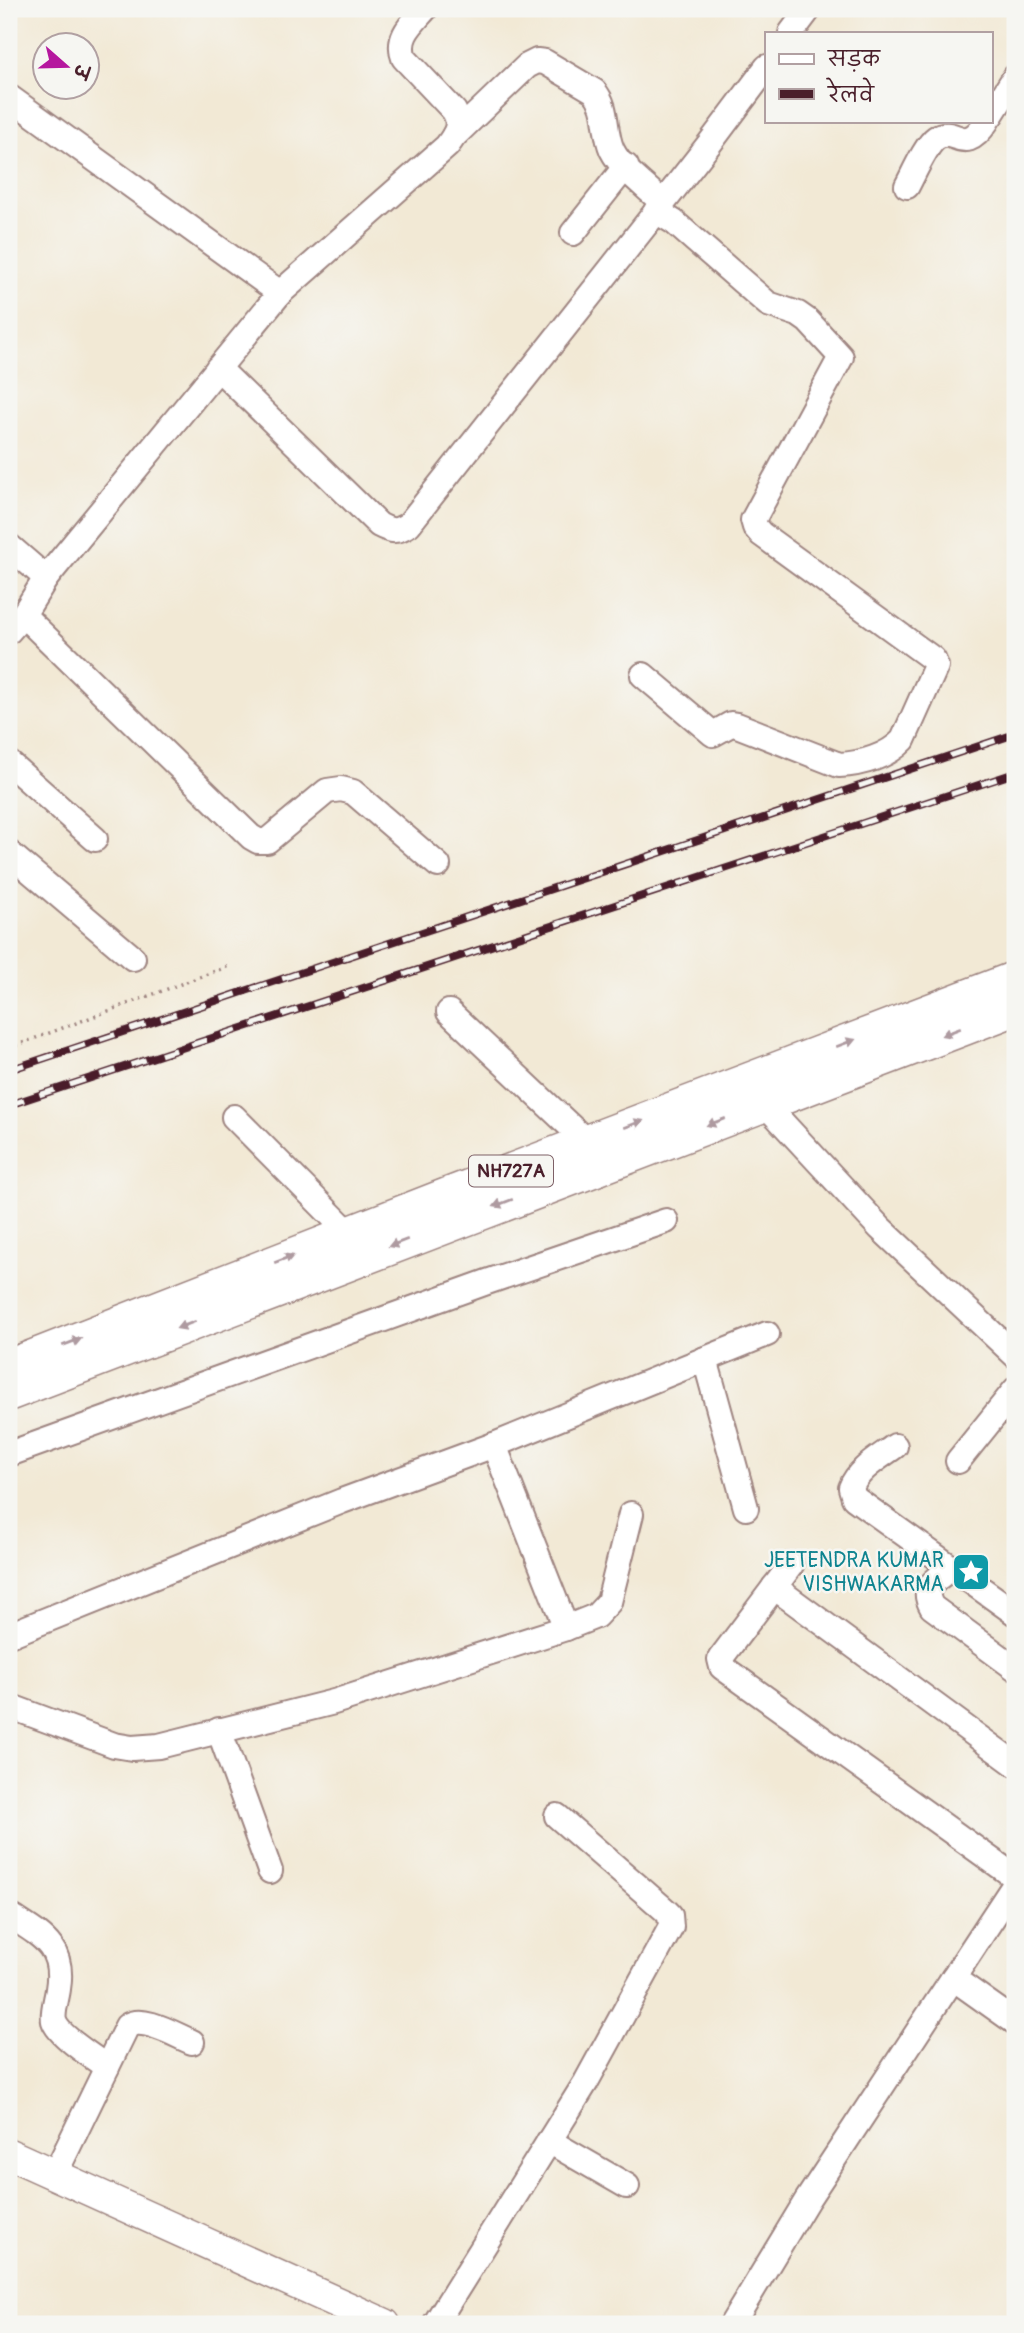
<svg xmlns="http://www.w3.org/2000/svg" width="1024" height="2333" viewBox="0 0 1024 2333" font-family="Pangolin,'Playpen Sans Deva',sans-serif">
  <rect width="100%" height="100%" fill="#f6f6f2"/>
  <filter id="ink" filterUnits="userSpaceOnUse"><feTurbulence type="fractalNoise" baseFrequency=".0143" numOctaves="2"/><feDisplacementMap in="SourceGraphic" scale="14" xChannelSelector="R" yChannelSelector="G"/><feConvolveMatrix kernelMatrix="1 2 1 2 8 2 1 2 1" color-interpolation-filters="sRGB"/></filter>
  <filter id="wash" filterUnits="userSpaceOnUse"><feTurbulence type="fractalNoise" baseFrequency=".00686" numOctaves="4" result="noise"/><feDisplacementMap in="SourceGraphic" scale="28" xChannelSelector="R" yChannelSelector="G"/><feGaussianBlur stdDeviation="1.57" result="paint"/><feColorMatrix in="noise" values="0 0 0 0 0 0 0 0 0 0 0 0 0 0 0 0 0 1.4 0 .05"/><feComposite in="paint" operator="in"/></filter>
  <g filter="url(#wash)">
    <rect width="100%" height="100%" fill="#f2e9d5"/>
  </g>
  <g filter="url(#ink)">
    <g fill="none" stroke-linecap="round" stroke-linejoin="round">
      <defs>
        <g id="minor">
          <polyline points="791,33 809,9"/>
          <polyline points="9,97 280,293"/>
          <polyline points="991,115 1015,77"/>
          <path d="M 907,186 C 913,175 926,145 936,138 C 956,125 963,158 987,121"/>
          <polyline points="663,203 710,143 767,67"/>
          <polyline points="573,233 626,166"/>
          <path d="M 218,368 L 379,525 C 392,532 397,532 409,524 L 663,203 C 647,187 622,170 612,150 C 603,130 609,108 594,91 L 545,62 L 537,61 L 527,66 L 454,136"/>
          <polyline points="9,546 46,578"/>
          <polyline points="23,615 251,837 258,841 267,841 327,791 341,789 353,792 438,865"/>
          <path d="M 9,631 L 23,615 L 46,578 L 280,293 L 447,146 C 456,134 462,125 454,111 L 404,58 C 396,37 412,24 425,9"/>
          <path d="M 643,675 L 713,734 L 731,724 L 737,725 L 839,765 C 862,764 888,756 903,740 L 936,666 L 933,659 L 761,534 L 755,527 L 753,520 L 841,357 L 808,321 L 798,314 L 768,304 L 674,222 L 656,211"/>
          <polyline points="9,763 95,839"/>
          <polyline points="9,853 133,958"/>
          <polyline points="449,1012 587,1142"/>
          <polyline points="764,1103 880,1228 1015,1355"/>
          <polyline points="234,1117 350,1234"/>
          <polyline points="705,1359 746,1508"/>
          <polyline points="494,1445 566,1628"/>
          <path d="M 895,1446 C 879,1458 858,1469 851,1488 L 854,1498 L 1015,1613"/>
          <polyline points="9,1454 487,1282 666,1221"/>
          <polyline points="958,1461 1015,1390"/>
          <polyline points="791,1565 720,1659 722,1667 1015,1877"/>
          <path d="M 951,1568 C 936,1580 920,1587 932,1607 L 1015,1668"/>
          <polyline points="774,1587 1015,1764"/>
          <polyline points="9,1635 342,1501 494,1445 767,1334"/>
          <polyline points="9,1706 114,1745 132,1748 159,1746 334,1702 566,1628 596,1616 609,1602 631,1514"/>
          <polyline points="219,1730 270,1871"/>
          <path d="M 9,1915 C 41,1936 65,1946 58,1989 C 57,1998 52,2012 54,2021 C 58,2035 94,2058 107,2067"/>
          <polyline points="953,1978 1015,2022"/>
          <polyline points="549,2141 627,2186"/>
          <path d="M 55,2174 L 127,2026 C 143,2015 175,2035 192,2042"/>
          <polyline points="435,2324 586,2082 671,1927 670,1915 665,1910 557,1816"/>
          <polyline points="732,2324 807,2200 1015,1884"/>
        </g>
        <polyline id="major" points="9,2154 385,2324"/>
        <g id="highway">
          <polyline points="9,1367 449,1195 1015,979"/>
          <polyline points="9,1393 1015,1008"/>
        </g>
      </defs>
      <use href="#minor" stroke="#9e8480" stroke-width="28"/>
      <use href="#major" stroke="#9e8480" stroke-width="33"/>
      <use href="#highway" stroke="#9e8480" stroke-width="38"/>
      <polyline stroke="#9e8480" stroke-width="3.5" stroke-dasharray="2 5" stroke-linecap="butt" points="9,1048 229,966"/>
      <use href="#minor" stroke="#fff" stroke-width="24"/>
      <use href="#major" stroke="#fff" stroke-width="30"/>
      <use href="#highway" stroke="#fff" stroke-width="35"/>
      <defs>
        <g id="rail">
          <polyline points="9,1070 1015,734"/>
          <polyline points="9,1105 1015,773"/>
        </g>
      </defs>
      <use href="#rail" stroke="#4a1f2b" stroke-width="8"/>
      <use href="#rail" stroke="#f6f6f2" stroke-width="5" stroke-dasharray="16" stroke-linecap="butt"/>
    </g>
    <defs><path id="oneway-solid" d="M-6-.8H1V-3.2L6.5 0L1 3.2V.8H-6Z" transform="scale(1.75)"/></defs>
    <g fill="#ae9aa0">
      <use href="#oneway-solid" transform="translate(951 1032) rotate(159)"/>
      <use href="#oneway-solid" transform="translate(846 1043) rotate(-21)"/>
      <use href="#oneway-solid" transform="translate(716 1122) rotate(159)"/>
      <use href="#oneway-solid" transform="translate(634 1124) rotate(-21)"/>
      <use href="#oneway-solid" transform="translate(503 1203) rotate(159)"/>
      <use href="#oneway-solid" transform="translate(398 1243) rotate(159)"/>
      <use href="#oneway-solid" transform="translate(284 1259) rotate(-21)"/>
      <use href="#oneway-solid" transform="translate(186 1325) rotate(159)"/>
      <use href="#oneway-solid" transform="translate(72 1342) rotate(-21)"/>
    </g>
  </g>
  <defs>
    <symbol id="sight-square" viewBox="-11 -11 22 22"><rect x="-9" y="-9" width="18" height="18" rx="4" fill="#0f9aa8" stroke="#f6f6f2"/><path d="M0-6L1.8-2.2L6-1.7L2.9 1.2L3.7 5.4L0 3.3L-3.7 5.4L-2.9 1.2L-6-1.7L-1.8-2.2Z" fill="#fff"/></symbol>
  </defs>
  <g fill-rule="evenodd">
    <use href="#sight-square" x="949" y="1550" width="44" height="44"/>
  </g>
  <g text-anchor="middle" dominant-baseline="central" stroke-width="5" stroke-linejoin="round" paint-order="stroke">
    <rect fill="#f6f6f2" stroke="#7e6067" stroke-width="2" x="469" y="1155.5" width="84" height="31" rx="5"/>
    <g font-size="19" font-weight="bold" fill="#4a1f2b">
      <text x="511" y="1171">NH727A</text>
    </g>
    <g font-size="21" fill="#0d838f" stroke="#f6f6f2" text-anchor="end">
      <text x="944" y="1560">JEETENDRA KUMAR<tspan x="944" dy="24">VISHWAKARMA</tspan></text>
    </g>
  </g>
  <rect width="1024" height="2333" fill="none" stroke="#f6f6f2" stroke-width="35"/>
  <rect x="765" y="32" width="228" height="91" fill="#f6f6f2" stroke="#b1a0a2" stroke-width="2"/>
  <rect x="779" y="54" width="35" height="10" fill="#ffffff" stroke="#b1a0a2" stroke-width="2"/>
  <text x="828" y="66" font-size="21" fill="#4a1f2b">सड़क</text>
  <rect x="779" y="89" width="35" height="10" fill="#4a1f2b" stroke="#b1a0a2" stroke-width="2"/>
  <text x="828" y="102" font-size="21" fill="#4a1f2b">रेलवे</text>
  <g transform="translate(66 66) rotate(110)"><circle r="33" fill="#f6f6f2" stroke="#b1a0a2" stroke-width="2"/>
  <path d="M0-5L12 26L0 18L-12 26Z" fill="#b5179e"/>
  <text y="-10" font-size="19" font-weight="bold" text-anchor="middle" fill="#4a1f2b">उ</text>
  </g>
</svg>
